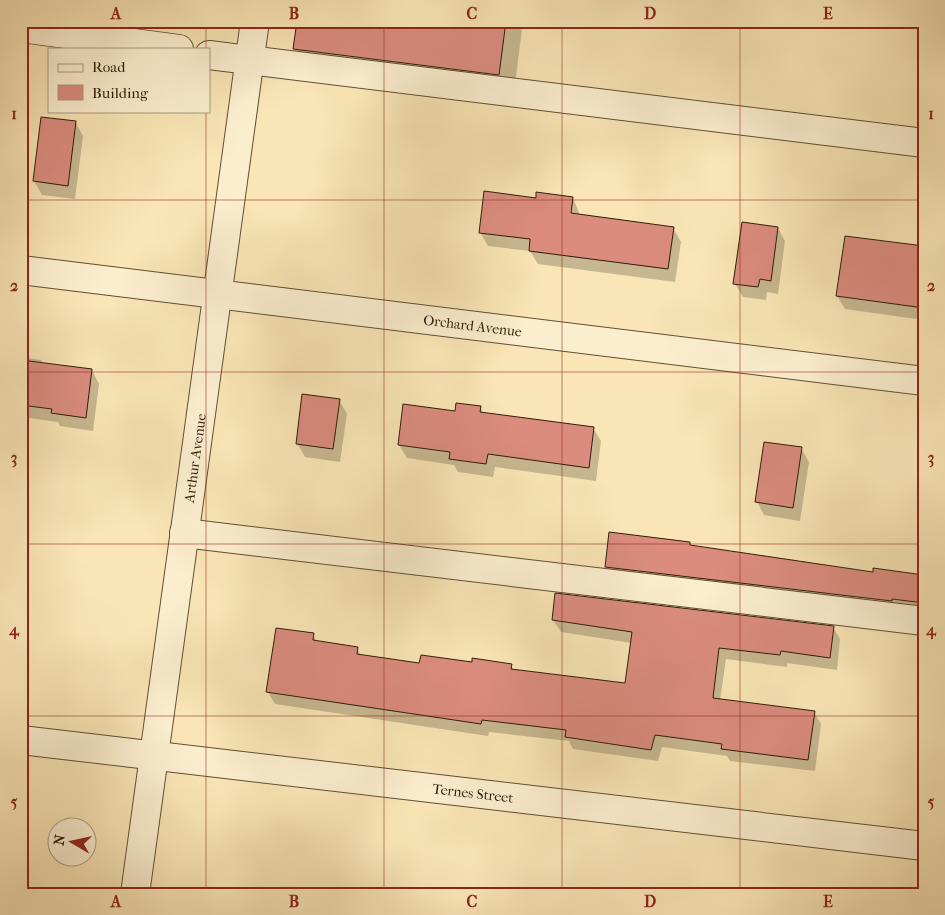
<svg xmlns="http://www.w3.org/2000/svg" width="945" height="915" viewBox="0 0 945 915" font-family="'IM FELL French Canon',serif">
  <rect width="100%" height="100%" fill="#f9e5b5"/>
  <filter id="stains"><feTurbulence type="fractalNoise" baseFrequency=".004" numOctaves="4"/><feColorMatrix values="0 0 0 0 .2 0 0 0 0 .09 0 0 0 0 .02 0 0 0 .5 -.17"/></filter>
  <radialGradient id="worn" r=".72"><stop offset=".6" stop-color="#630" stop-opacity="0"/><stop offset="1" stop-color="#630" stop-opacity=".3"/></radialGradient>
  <g fill="#0003">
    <polygon points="298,21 523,21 513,100 309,74 294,49"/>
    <polygon points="76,123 83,136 75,199 42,195 34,181"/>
    <polygon points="573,198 580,215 673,228 681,242 675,282 538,264 530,251 488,246 480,232 537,200"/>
    <polygon points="778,228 785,241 778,294 767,292 766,300 743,297 735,284"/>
    <polygon points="924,248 924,320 845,309 837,296"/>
    <polygon points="21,357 41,360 43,364 92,370 99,384 93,431 60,426 58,422 21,417"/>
    <polygon points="339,400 347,414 340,462 305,457 297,443"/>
    <polygon points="480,407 483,413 593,428 601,441 596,481 495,467 493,477 458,472 454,465 407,458 399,445 456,412"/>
    <polygon points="801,448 809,462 800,521 764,515 757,502"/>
    <polygon points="691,546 874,574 924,576 924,609 610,574 606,567"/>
    <polygon points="553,620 833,627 840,639 837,670 787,663 787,667 726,659 720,700 814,712 821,724 815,771 730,761 727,756 662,747 658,761 573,749 569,741 489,732 488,736 275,704 268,692 313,635 317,642 357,648 361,656 421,665 511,665 514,671 626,684 632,643 561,632"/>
  </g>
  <g fill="#db8c7e" stroke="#2e1c09">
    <polygon points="297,21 506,21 499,75 293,49"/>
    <polygon points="41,117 76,121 68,186 33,181"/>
    <polygon points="484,191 536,198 536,192 573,197 571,213 674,227 668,269 529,251 530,239 479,233"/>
    <polygon points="742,222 778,227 771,281 760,279 758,287 733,284"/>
    <polygon points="845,236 924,246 924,308 836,296"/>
    <polygon points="21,360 92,369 86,418 51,413 52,409 21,405"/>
    <polygon points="302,394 340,399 333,449 296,444"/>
    <polygon points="456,403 481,406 480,412 594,427 589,468 488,454 486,464 449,459 450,452 398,445 403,404 455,411"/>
    <polygon points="764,442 802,447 793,508 755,502"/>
    <polygon points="609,532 690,542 690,545 873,572 873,568 924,575 924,603 892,599 892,601 605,567"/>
    <polygon points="555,593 834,626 830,658 781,651 780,655 719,648 713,698 815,711 808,760 721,749 722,744 655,735 651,750 565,737 566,730 482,720 481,724 266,692 276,628 314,633 313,640 358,647 357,654 419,663 421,655 472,662 472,658 512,664 511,669 625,683 632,632 552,620"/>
  </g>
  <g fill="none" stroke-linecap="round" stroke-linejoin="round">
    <defs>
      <g id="minor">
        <polyline points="21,28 179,49"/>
        <polyline points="209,55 924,143"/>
        <path id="s1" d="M 21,270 L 924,381"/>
        <polyline points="184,533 924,621"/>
        <path id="s2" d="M 21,740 L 924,846"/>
        <path id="s3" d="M 135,894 L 255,21"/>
      </g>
    </defs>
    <use href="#minor" stroke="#614e34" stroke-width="30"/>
    <use href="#minor" stroke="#fbeecf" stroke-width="28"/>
  </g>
  <path fill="none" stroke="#8f2418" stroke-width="1" stroke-opacity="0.55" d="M 206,21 L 206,49M 384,21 L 384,894M 562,21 L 562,894M 740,21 L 740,894M 206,111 L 206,894M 21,200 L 924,200M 21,372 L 924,372M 21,544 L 924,544M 21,716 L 924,716"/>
  <g text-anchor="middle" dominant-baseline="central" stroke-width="4.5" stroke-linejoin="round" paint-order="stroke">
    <g font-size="14" fill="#2e1c09" stroke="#fbeecf">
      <text stroke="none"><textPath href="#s1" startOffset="455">Orchard Avenue</textPath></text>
      <text stroke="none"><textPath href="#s3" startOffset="440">Arthur Avenue</textPath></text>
      <text stroke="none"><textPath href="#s2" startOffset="455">Ternes Street</textPath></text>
    </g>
  </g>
  <rect width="945" height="915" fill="none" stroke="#f9e5b5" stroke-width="55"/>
  <rect x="48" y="48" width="162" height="65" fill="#fbeecf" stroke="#a99a80"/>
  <rect x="58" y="64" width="25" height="8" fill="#fbeecf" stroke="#a99a80"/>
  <text x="92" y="72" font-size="15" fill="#2e1c09">Road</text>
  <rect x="58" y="85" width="25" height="15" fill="#db8c7e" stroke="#a99a80"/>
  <text x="92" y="98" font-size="15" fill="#2e1c09">Building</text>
  <g transform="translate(72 842) rotate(279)"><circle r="24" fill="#fbeecf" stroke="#a99a80"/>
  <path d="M0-4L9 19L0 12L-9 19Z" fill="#8f2418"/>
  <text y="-8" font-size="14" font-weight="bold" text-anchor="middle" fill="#2e1c09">N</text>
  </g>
  <rect x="28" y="28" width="890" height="860" fill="none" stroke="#8f2418" stroke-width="2"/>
  <g font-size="16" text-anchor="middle" font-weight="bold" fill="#8f2418">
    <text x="116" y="19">A</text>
    <text x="294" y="19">B</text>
    <text x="472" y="19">C</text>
    <text x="650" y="19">D</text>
    <text x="828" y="19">E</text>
    <text x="14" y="119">1</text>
    <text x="931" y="119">1</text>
    <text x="14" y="291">2</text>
    <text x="931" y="291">2</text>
    <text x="14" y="463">3</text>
    <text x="931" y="463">3</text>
    <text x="14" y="635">4</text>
    <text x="931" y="635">4</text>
    <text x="14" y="807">5</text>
    <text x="931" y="807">5</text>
    <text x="116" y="907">A</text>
    <text x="294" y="907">B</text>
    <text x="472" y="907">C</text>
    <text x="650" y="907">D</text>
    <text x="828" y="907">E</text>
  </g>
  <rect width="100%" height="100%" filter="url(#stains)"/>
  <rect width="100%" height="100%" fill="url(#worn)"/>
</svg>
